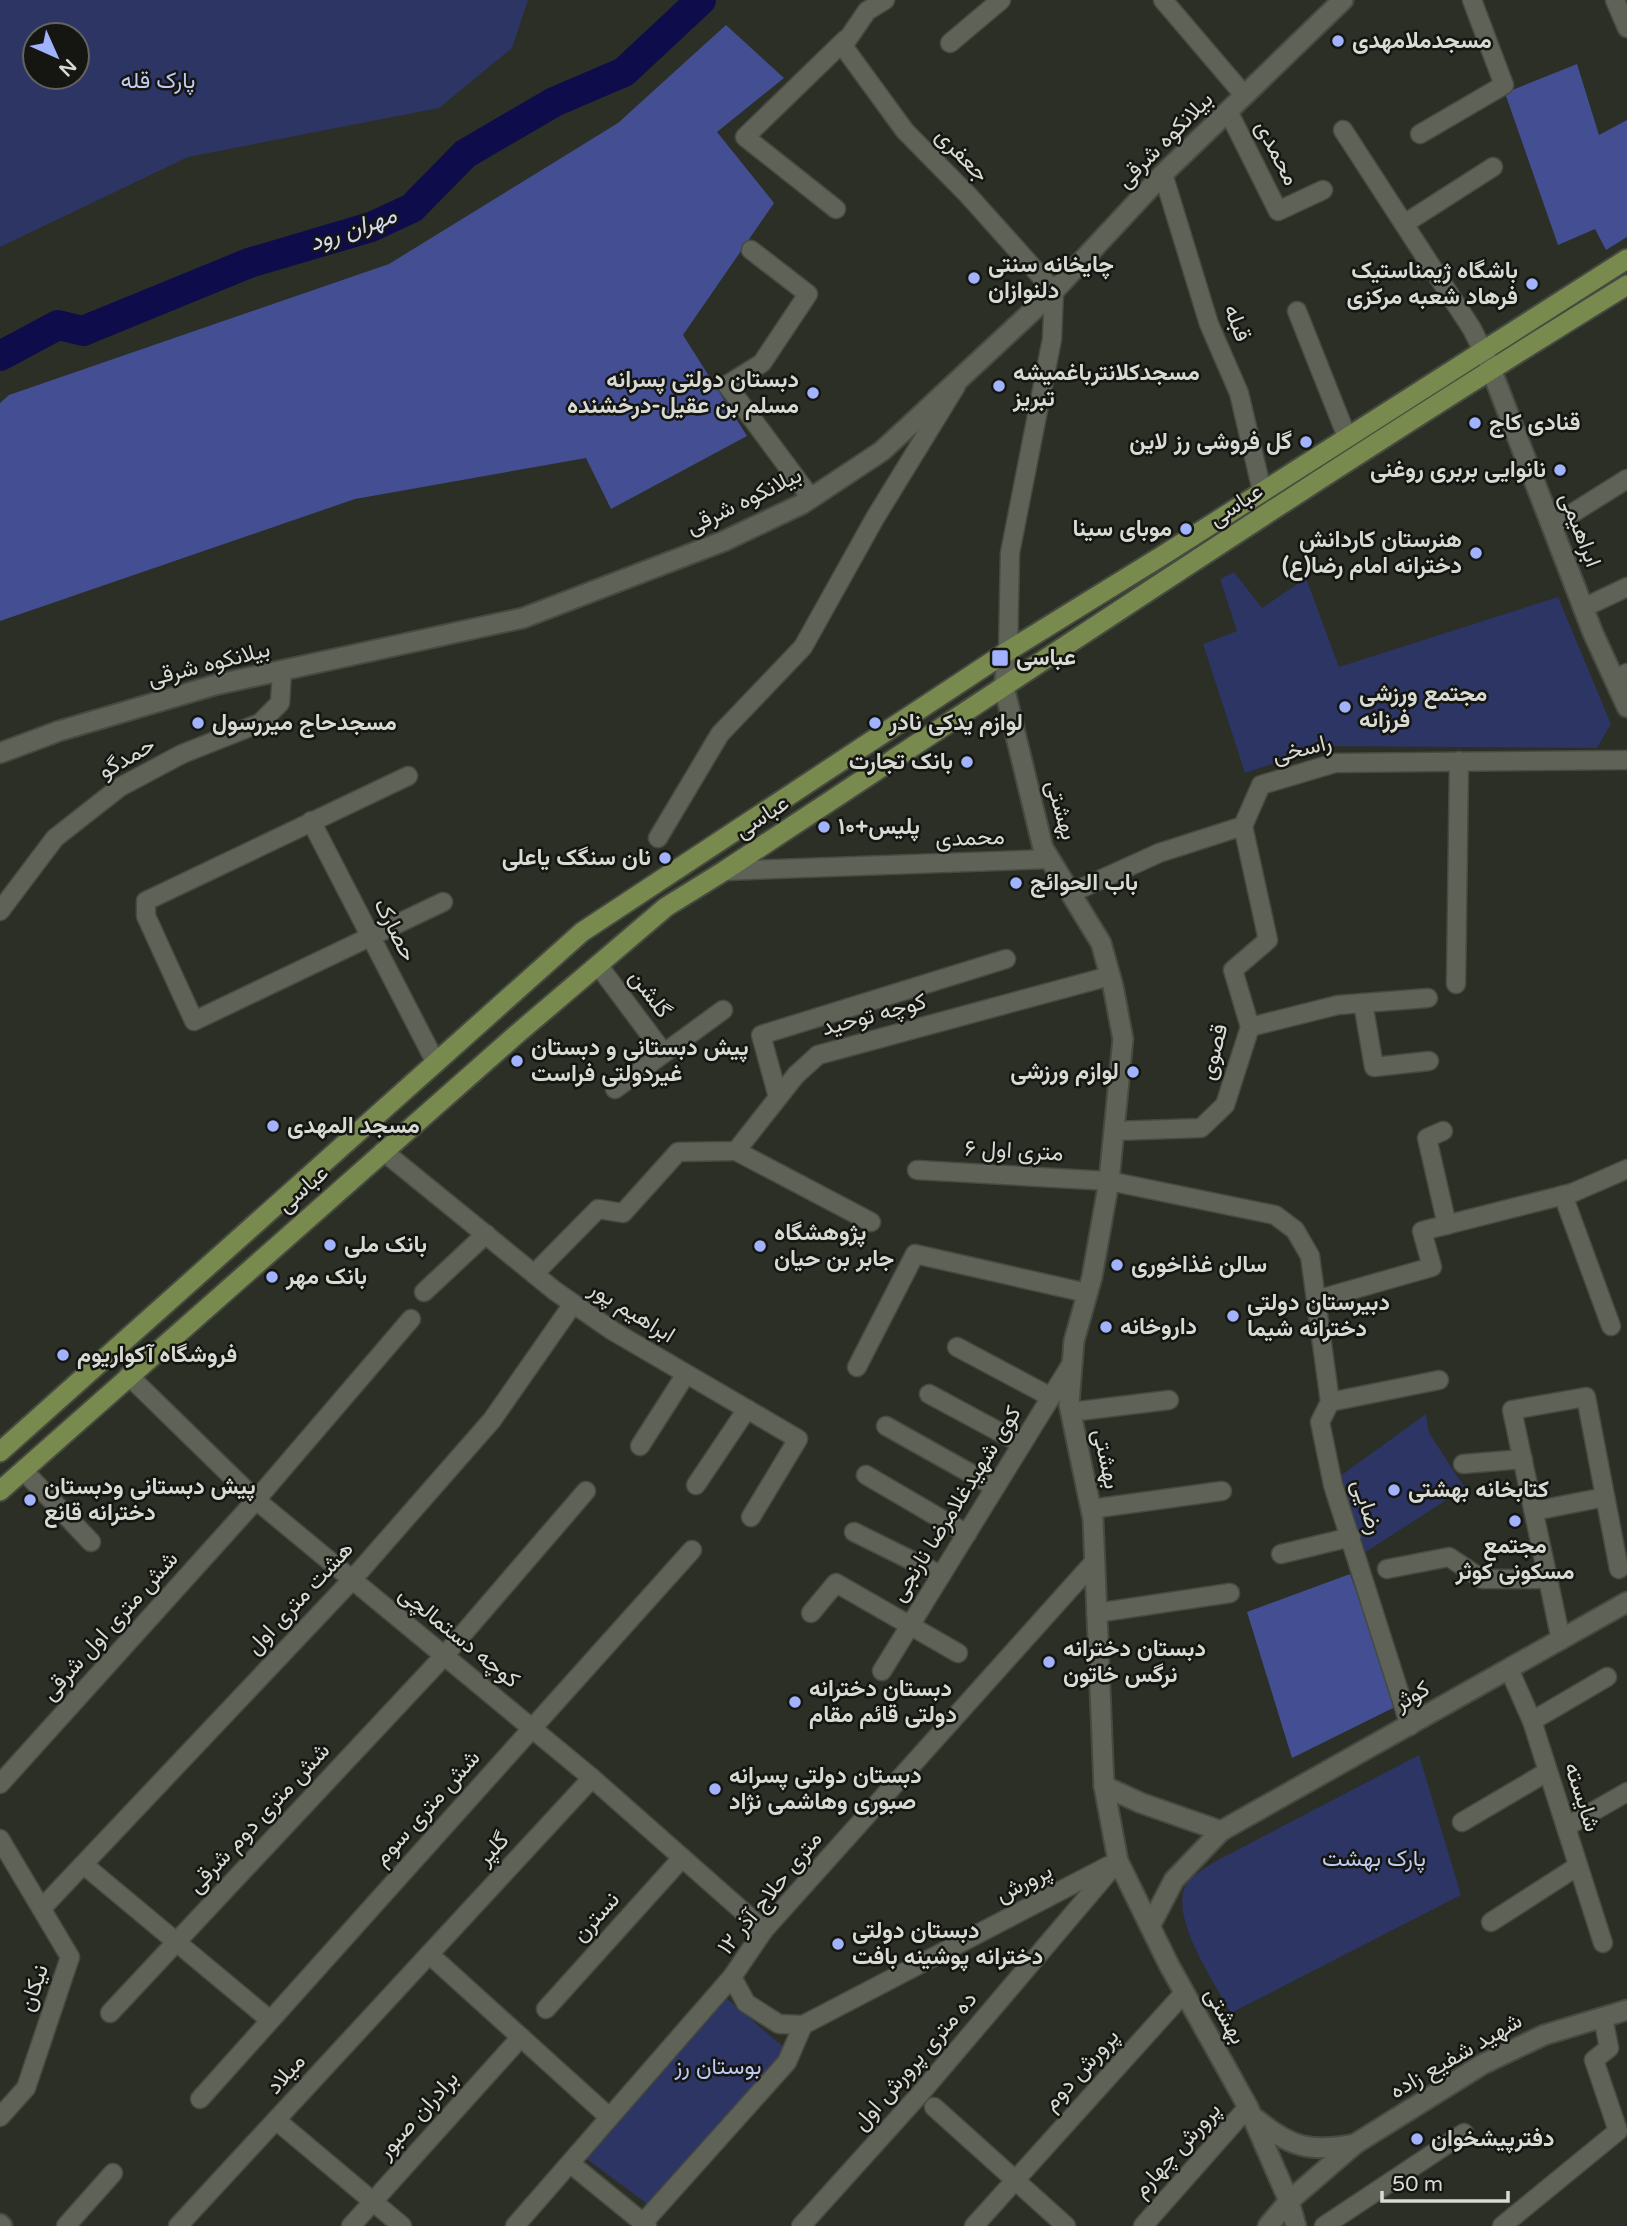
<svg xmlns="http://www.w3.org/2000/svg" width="1627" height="2226" viewBox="0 0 1627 2226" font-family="'Varela Round',Vazirmatn,sans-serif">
  <rect width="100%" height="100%" fill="#2b2f25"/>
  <g fill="#2c3564" fill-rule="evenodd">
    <path d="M 0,0 L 528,0 L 512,48 L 439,108 L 188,157 L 0,247 ZM 35,35 L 77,35 L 77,77 L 35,77 Z"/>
    <polygon points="1234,572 1262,608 1306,578 1339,667 1558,597 1611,724 1597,748 1326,746 1245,773 1203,644 1237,631 1220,579"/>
    <polygon points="1426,1414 1429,1433 1465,1488 1364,1553 1336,1479"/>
    <path d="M 1419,1755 L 1461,1895 L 1231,2013 C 1216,1985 1165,1912 1188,1882 C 1194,1874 1206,1868 1214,1862 Z"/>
    <polygon points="725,1997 787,2050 650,2206 587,2159"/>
  </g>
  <g fill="#434f92">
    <polygon points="726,25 784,78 717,132 774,203 683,335 747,436 611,509 586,458 355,499 0,621 0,403 9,395 389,264 618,123"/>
    <polygon points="1577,64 1599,135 1627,120 1627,237 1606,250 1595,229 1558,245 1505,93"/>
    <polygon points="1350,1574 1397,1706 1292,1758 1247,1612"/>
  </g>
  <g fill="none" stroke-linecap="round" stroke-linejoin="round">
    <polyline stroke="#0e0c4b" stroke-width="30" points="0,356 58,325 83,331 249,263 371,227 412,208 465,154 554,102 624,72 701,0"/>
    <defs>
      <g id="minor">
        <polyline points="885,0 867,11 843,46 905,131 968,195 1054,291 1052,339 1010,553 1008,651"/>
        <polyline points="1163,0 1244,95"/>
        <polyline points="1615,0 1627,28"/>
        <polyline points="950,43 1001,0"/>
        <polyline points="1228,111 1278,211 1323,190"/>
        <polyline points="1343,130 1472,329 1488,361"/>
        <polyline points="1420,134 1504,85 1472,0"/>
        <polyline points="1163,174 1209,324 1239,393 1262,491"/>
        <polyline points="836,209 745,137 846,39"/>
        <polyline points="1404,224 1493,167"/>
        <polyline points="751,250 808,294 762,363 727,385 811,498"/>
        <polyline points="1297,311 1347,437"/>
        <polyline points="1552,526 1627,479"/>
        <polyline points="1583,608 1627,587"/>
        <polyline points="1614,679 1627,673"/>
        <polyline points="408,776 146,901 146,916 194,1021 443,902"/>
        <polyline points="311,821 436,1063"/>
        <polyline points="658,838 720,734 803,647 875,518 956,386"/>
        <polyline points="724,871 1050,859"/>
        <polyline points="1071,893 1159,853 1243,826 1261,785 1335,763 1627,760"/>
        <polyline points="0,911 55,838 120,787 182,754 260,723 280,703 282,670"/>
        <polyline points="598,965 663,1052"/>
        <polyline points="1456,984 1459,761"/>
        <polyline points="1363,1003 1374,1067 1429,1061"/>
        <polyline points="1250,1027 1338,1005 1428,998"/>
        <polyline points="615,1089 723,1010"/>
        <polyline points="778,1097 761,1035 1006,959"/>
        <polyline points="1114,1131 1201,1128 1225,1105 1250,1027 1233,970 1268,940 1243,826"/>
        <polyline points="1443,1131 1427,1138 1447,1225"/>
        <polyline points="383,1151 555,1291 613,1331 798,1439 751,1517"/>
        <polyline points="736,1151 871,1222"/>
        <polyline points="917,1170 1109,1181 1275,1215 1295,1230 1310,1256 1330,1402 1320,1422 1333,1485 1410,1726"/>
        <polyline points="1563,1195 1611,1326"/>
        <polyline points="534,1274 598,1209 623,1213 678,1152 736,1151 796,1075 818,1055 1110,976"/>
        <polyline points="424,1292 486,1234"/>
        <polyline points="1316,1300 1432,1267 1422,1231 1572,1193 1627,1169"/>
        <polyline points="957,1347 1051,1397"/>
        <polyline points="857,1367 915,1254 1087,1293"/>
        <polyline points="128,1375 256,1500 592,1778 764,1930"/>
        <polyline points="929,1394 1022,1444"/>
        <polyline points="1330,1402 1439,1380"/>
        <polyline points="1071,1412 1169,1400"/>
        <polyline points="886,1426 995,1487"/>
        <polyline points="640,1446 686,1374"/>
        <polyline points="1463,1464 1523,1459"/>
        <polyline points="23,1470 91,1542"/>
        <polyline points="866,1475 967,1534"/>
        <polyline points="696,1485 747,1409"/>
        <polyline points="1091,1509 1222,1491"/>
        <polyline points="1534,1511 1605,1497"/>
        <polyline points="854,1532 941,1575"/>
        <polyline points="1281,1554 1351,1537"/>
        <polyline points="1387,1569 1449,1557 1482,1579 1548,1579"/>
        <polyline points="811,1613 836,1583 958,1653"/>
        <polyline points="1096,1613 1230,1593"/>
        <polyline points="1561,1640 1512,1410 1586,1397 1619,1569"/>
        <polyline points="1509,1669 1532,1721 1603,1943"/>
        <polyline points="882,1671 1072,1363"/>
        <polyline points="1532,1721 1607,1677"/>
        <polyline points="0,1784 256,1500 411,1319"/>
        <polyline points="1462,1822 1547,1772"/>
        <polyline points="1566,1827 1627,1792"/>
        <polyline points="0,1839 70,1957 26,2088 0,2117"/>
        <polyline points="84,1865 270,2020"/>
        <polyline points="42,1908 351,1581 492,1420 573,1304"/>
        <polyline points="1491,1922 1578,1866"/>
        <polyline points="429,1954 609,2117"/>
        <polyline points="732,1977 746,2003 779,2024 803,2025 1108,1866"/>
        <polyline points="546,2009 682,1858"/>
        <polyline points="110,2013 444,1656 586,1491"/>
        <polyline points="200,2099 692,1550"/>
        <polyline points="934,2107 1066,2226"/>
        <polyline points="276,2120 402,2226"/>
        <polyline points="571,2164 647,2226"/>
        <polyline points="643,2223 787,2062 803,2025"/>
        <polyline points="66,2226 113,2173"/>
        <polyline points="178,2226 592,1778"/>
        <polyline points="351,2226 521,2037"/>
        <polyline points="515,2226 732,1977 764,1930 1094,1562"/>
        <polyline points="801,2226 920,2094 1118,1861"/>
        <polyline points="974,2226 1184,1993"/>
        <polyline points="1143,2226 1248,2107"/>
        <polyline points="1324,2226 1464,2133"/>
        <polyline points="1502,2226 1618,2131 1594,2060 1609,2048 1603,2017"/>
      </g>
      <g id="tertiary">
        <polyline points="1491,369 1593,633 1627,707"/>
        <polyline points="1104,1786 1141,1803 1221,1831"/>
        <polyline points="1150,1926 1174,1880 1221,1831 1627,1602"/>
        <polyline points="0,2224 2,2226"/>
      </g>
      <g id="secondary">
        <polyline points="1008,651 1004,687 1043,848 1101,943 1113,986 1123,1039 1109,1181 1092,1277 1074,1341 1069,1404 1093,1519 1104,1786 1118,1861 1169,1965 1248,2107 1289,2201 1296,2226"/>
        <polyline points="0,753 59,731 215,685 523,618 724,541 802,504 882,451 1054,291 1163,174 1343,0"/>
        <path d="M 1256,2119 C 1290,2147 1310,2153 1355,2144"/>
        <polyline points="1268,2226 1289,2201 1355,2144 1483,2064 1544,2035 1627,2010"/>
      </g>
      <g id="primary">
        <polyline points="0,1452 582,932 1008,651 1165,554 1627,259"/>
        <path d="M 0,1491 L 517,1034 L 666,907 L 724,871 C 1024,674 1322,473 1627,285"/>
      </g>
    </defs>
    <use href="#minor" stroke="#474a41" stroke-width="21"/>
    <use href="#tertiary" stroke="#474a41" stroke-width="23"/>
    <use href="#secondary" stroke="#474a41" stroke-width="23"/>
    <use href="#primary" stroke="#474a41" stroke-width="23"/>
    <use href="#minor" stroke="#5e6257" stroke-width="18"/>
    <use href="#tertiary" stroke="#5e6257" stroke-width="19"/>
    <use href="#secondary" stroke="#5e6257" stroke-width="19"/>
    <use href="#primary" stroke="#798a4f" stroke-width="19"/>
  </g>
  <g fill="#a1b3fd" stroke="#151612" stroke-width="2.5">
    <circle cx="1338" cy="41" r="7"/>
    <circle cx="974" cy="278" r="7"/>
    <circle cx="1532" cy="284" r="7"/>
    <circle cx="999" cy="386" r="7"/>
    <circle cx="813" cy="393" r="7"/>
    <circle cx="1475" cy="423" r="7"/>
    <circle cx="1306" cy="442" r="7"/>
    <circle cx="1560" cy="470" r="7"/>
    <circle cx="1186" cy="529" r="7"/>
    <circle cx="1476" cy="553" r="7"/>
    <rect x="991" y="649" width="18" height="18" rx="3.5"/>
    <circle cx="1345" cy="707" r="7"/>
    <circle cx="198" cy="723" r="7"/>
    <circle cx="875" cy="723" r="7"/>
    <circle cx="967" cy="762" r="7"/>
    <circle cx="824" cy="827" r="7"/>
    <circle cx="665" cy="858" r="7"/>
    <circle cx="1016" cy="883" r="7"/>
    <circle cx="517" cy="1061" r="7"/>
    <circle cx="1133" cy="1072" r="7"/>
    <circle cx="273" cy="1126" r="7"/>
    <circle cx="330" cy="1245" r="7"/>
    <circle cx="760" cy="1246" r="7"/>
    <circle cx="1117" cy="1265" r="7"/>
    <circle cx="272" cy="1277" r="7"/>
    <circle cx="1233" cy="1316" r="7"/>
    <circle cx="1106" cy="1327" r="7"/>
    <circle cx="63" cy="1355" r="7"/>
    <circle cx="1394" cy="1490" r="7"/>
    <circle cx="30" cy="1500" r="7"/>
    <circle cx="1515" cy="1521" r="7"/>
    <circle cx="1049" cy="1662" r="7"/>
    <circle cx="795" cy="1702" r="7"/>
    <circle cx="715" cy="1789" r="7"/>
    <circle cx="838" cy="1944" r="7"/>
    <circle cx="1417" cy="2139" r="7"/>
  </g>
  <g text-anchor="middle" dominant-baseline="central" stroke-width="5" stroke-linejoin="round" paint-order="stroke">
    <g font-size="23" font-weight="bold" fill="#d8dad4" stroke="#151612" text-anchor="start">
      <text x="1352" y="41">مسجدملامهدی</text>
      <text x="988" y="265">چایخانه سنتی<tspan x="988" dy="26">دلنوازان</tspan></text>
      <text x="1518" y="271" text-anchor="end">باشگاه ژیمناستیک<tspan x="1518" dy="26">فرهاد شعبه مرکزی</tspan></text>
      <text x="1013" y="373">مسجدکلانترباغمیشه<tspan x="1013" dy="26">تبریز</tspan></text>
      <text x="799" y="380" text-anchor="end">دبستان دولتی پسرانه<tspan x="799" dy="26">مسلم بن عقیل-درخشنده</tspan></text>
      <text x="1489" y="423">قنادی کاج</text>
      <text x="1292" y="442" text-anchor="end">گل فروشی رز لاین</text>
      <text x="1546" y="470" text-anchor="end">نانوایی بربری روغنی</text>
      <text x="1172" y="529" text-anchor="end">موبای سینا</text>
      <text x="1462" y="540" text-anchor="end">هنرستان کاردانش<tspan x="1462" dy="26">دخترانه امام رضا(ع)</tspan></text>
      <text x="1016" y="658">عباسی</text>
      <text x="1359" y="694">مجتمع ورزشی<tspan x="1359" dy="26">فرزانه</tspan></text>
      <text x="212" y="723">مسجدحاج میررسول</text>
      <text x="889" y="723">لوازم یدکی نادر</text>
      <text x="953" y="762" text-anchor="end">بانک تجارت</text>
      <text x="838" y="827">پلیس+۱۰</text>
      <text x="651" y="858" text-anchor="end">نان سنگک یاعلی</text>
      <text x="1030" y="883">باب الحوائج</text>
      <text x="531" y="1048">پیش دبستانی و دبستان<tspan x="531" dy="26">غیردولتی فراست</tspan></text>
      <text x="1119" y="1072" text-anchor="end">لوازم ورزشی</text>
      <text x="287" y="1126">مسجد المهدی</text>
      <text x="774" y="1233">پژوهشگاه<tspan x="774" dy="26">جابر بن حیان</tspan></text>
      <text x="344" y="1245">بانک ملی</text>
      <text x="1131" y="1265">سالن غذاخوری</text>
      <text x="286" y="1277">بانک مهر</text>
      <text x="1247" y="1303">دبیرستان دولتی<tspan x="1247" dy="26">دخترانه شیما</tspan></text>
      <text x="1120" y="1327">داروخانه</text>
      <text x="77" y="1355">فروشگاه آکواریوم</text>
      <text x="44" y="1487">پیش دبستانی ودبستان<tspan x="44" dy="26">دخترانه قانع</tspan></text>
      <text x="1408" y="1490">کتابخانه بهشتی</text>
      <text x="1515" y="1546" text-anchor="middle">مجتمع<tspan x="1515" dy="26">مسکونی کوثر</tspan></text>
      <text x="1063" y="1649">دبستان دخترانه<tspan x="1063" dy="26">نرگس خاتون</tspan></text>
      <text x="809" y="1689">دبستان دخترانه<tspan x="809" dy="26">دولتی قائم مقام</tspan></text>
      <text x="729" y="1776">دبستان دولتی پسرانه<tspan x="729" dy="26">صبوری وهاشمی نژاد</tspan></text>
      <text x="852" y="1931">دبستان دولتی<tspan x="852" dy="26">دخترانه پوشینه بافت</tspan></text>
      <text x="1431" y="2139">دفترپیشخوان</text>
    </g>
    <g font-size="23" fill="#bfcaf1" stroke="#151612">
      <text x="158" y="81">پارک قله</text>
      <text x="1374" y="1859">پارک بهشت</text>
      <text x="718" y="2067">بوستان رز</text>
    </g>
    <g font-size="23" fill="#d8dad4" stroke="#151612">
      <text transform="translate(1165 140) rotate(-45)">بیلانکوه شرقی</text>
      <text transform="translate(1277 153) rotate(63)">محمدی</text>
      <text transform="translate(962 155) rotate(46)">جعفری</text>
      <text transform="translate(1237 323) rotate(69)">قبله</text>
      <text transform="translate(744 501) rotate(-26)">بیلانکوه شرقی</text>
      <text transform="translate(1236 505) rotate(-33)">عباسى</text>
      <text transform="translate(1580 530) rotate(69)">ابراهیمی</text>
      <text transform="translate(209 664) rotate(-14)">بیلانکوه شرقی</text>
      <text transform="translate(1302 749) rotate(-14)">راسخی</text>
      <text transform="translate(127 758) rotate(-30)">حمدگو</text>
      <text transform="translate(1061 810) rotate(74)">بهشتی</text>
      <text transform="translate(762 817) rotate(-33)">عباسى</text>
      <text transform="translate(970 838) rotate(-2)">محمدی</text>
      <text transform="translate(395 930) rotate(63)">حصارک</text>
      <text transform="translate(650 994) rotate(53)">گلشن</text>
      <text transform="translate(874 1015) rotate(-15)">کوچه توحید</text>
      <text transform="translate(1214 1052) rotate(-76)">قصوی</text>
      <text transform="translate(1014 1151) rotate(3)">۶ متری اول</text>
      <text transform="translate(303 1189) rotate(-41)">عباسى</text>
      <text transform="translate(632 1312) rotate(32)">ابراهیم پور</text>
      <text transform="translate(1106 1459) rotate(78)">بهشتی</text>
      <text transform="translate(956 1504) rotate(-58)">کوی شهیدغلامرضا نارنجی</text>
      <text transform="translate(1367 1507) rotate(72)">رضایی</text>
      <text transform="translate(300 1598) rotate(-47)">هشت متری اول</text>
      <text transform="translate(110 1626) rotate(-48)">شش متری اول شرقی</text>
      <text transform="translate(459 1637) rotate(39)">کوچه دستمالچی</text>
      <text transform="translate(1412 1696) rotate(-30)">کوثر</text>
      <text transform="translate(1582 1797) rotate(72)">شایسته</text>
      <text transform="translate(427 1808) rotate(-48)">شش متری سوم</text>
      <text transform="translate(259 1818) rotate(-47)">شش متری دوم شرقی</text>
      <text transform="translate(493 1849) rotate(-47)">گلپر</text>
      <text transform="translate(1024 1883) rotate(-27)">پرورش</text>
      <text transform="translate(770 1893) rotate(-51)">۱۲ متری حلاج آذر</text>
      <text transform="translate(596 1917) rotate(-48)">نسترن</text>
      <text transform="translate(34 1988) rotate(-71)">نیکان</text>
      <text transform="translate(1225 2016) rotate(61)">بهشتی</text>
      <text transform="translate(1456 2056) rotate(-30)">شهید شفیع زاده</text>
      <text transform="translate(915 2061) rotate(-49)">ده متری پرورش اول</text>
      <text transform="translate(1081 2070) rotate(-48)">پرورش دوم</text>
      <text transform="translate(286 2074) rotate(-48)">میلاد</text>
      <text transform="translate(418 2115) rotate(-48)">برادران صبور</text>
      <text transform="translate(1177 2150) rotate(-48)">پرورش چهارم</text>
    </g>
    <g font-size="24" font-style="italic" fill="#d5daee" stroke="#151612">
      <text transform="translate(353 229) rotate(-19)">مهران رود</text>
    </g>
  </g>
  <g transform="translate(56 56) rotate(135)"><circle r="33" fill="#151612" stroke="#636460" stroke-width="2"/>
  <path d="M0-5L12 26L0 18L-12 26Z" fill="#a1b3fd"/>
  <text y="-10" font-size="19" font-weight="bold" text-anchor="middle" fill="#d8dad4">N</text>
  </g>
  <path d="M1382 2191v10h126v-10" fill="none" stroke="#d8dad4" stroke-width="3.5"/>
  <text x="1392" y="2191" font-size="21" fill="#d8dad4" stroke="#151612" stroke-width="5" paint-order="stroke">50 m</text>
</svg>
